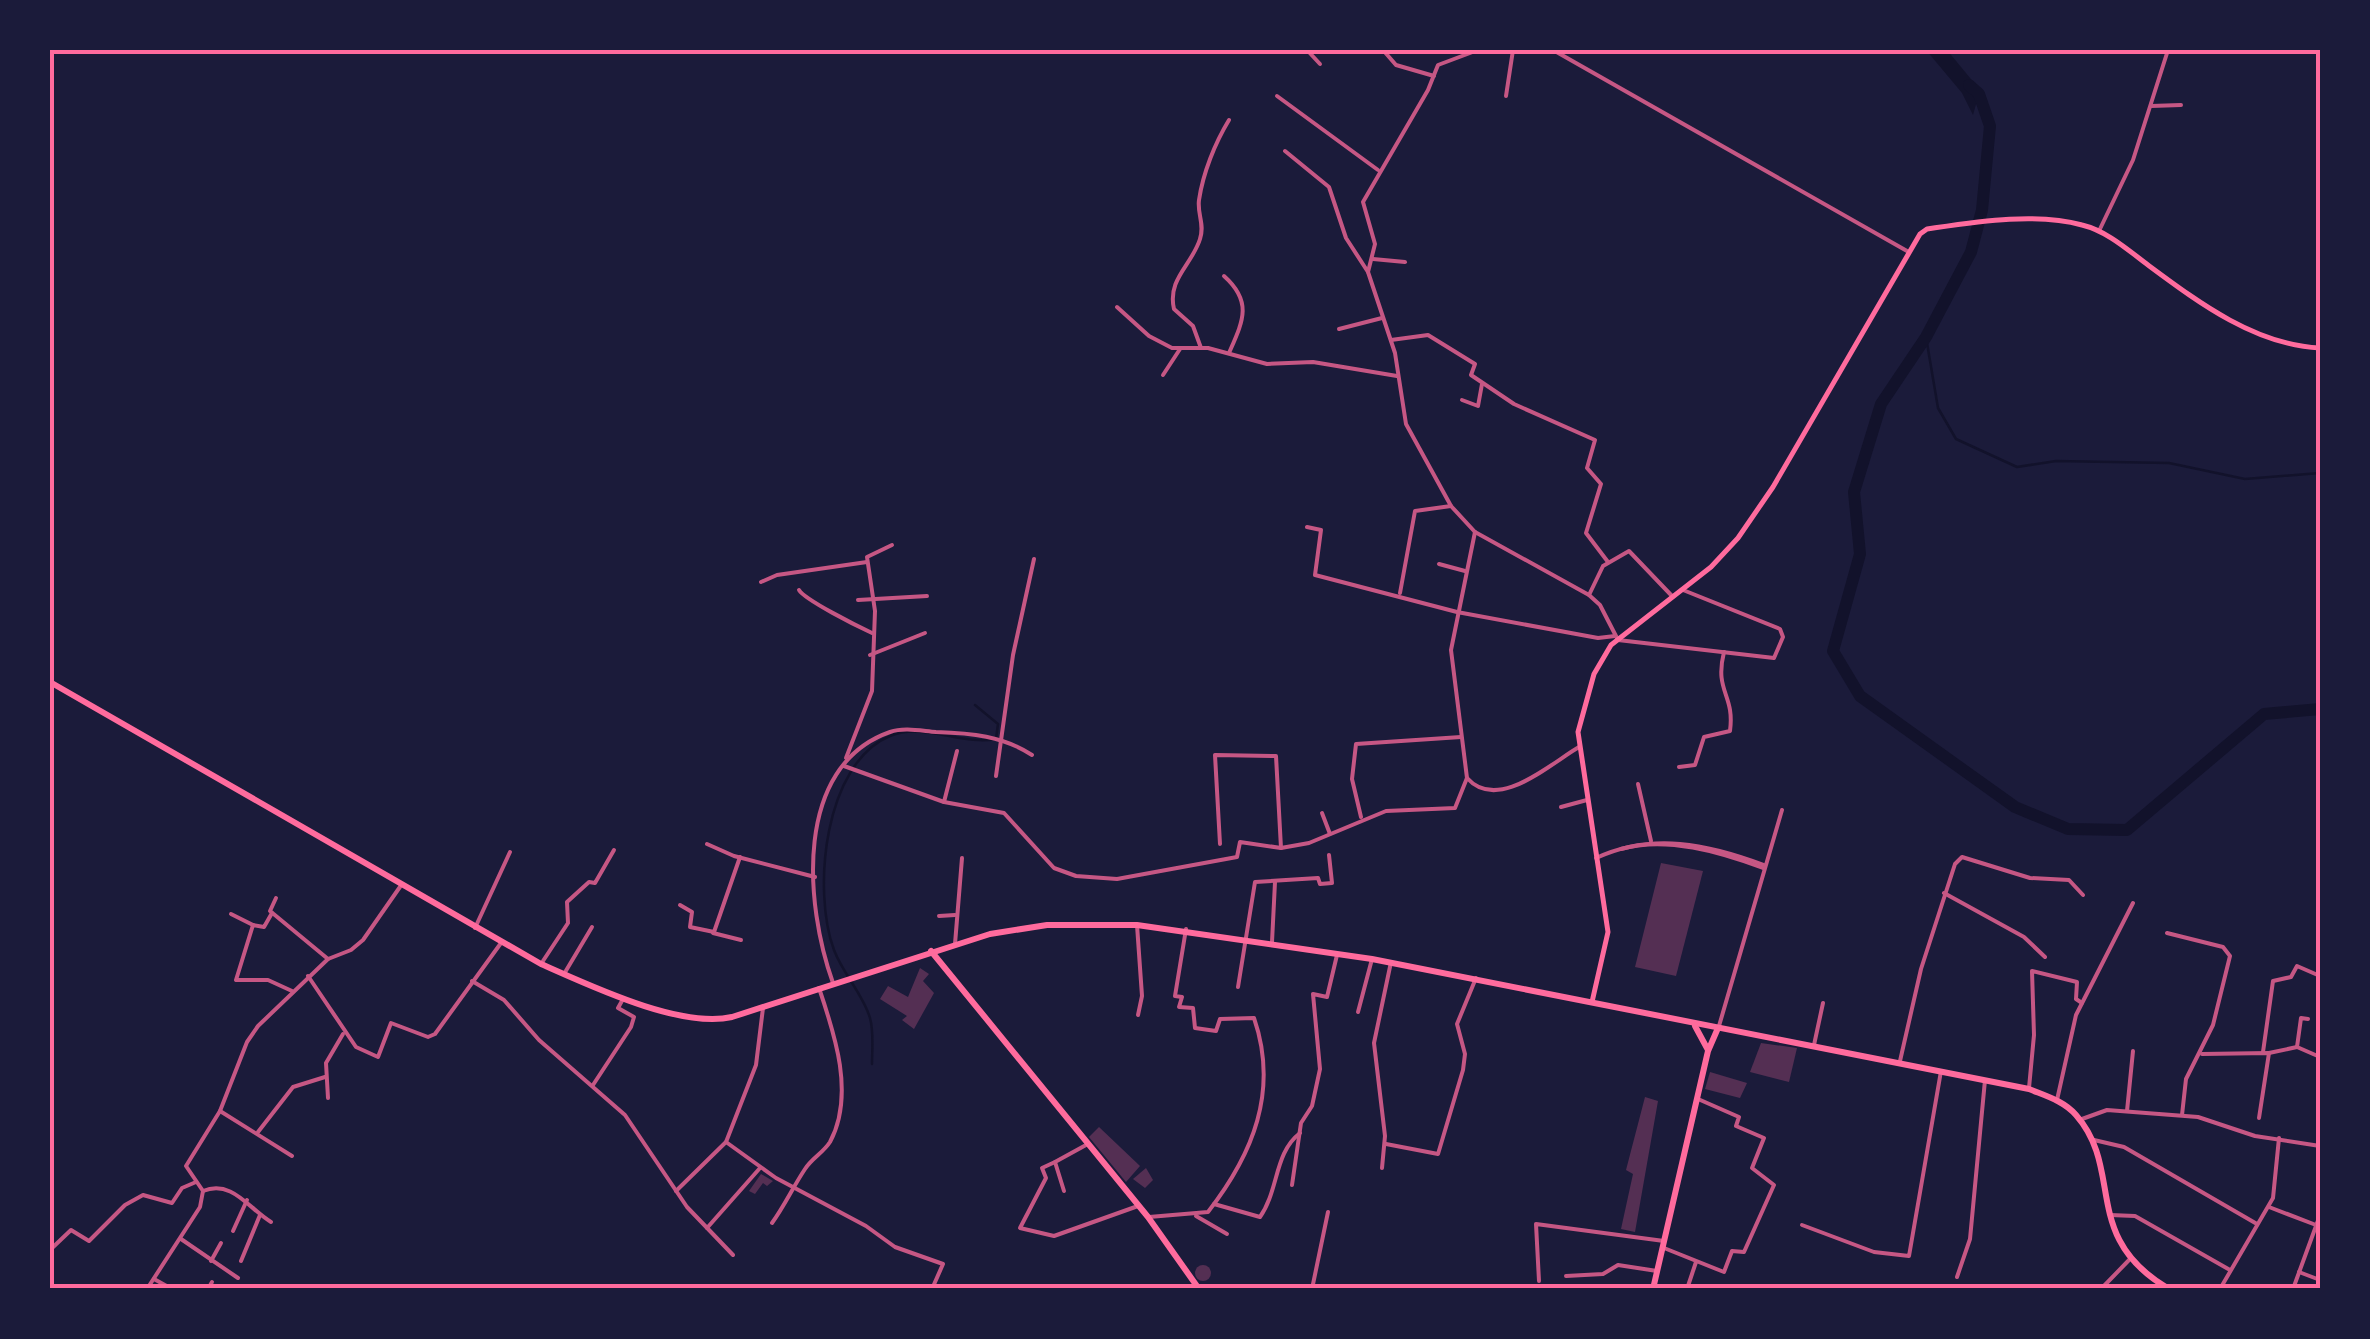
<svg xmlns="http://www.w3.org/2000/svg" width="2370" height="1339" viewBox="0 0 2370 1339" font-family="Overpass,sans-serif">
  <rect width="100%" height="100%" fill="#1b1b3a"/>
  <polygon fill="#12122b" points="1926,50 1947,50 1980,90 1973,115 1962,93"/>
  <g fill="none" stroke-linecap="round" stroke-linejoin="round">
    <g stroke="#12122b" stroke-width="2.5">
      <polyline points="1926,337 1938,408 1956,439 2017,467 2056,461 2169,463 2245,479 2320,473"/>
      <path d="M 872,1064 C 872,1050 874,1032 870,1018 C 863,994 843,974 834,950 C 812,891 824,763 890,736 C 924,722 963,746 996,739 L 998,724 L 975,705"/>
    </g>
    <polyline stroke="#12122b" stroke-width="12" points="1969,85 1979,94 1990,126 1982,210 1971,252 1926,337 1881,404 1854,492 1860,554 1833,651 1860,696 2015,807 2068,829 2127,830 2264,714 2320,709"/>
  </g>
  <g fill="#542f53">
    <polygon points="1661,863 1703,871 1676,976 1635,967"/>
    <polygon points="920,968 929,974 923,981 934,993 914,1029 902,1020 907,1016 880,999 888,986 908,997"/>
    <polygon points="1761,1043 1797,1048 1789,1082 1750,1072"/>
    <polygon points="1710,1072 1747,1083 1740,1098 1705,1089"/>
    <polygon points="1645,1097 1658,1101 1635,1232 1621,1229 1633,1174 1626,1170"/>
    <polygon points="1099,1127 1140,1166 1126,1182 1089,1137"/>
    <polygon points="1146,1168 1153,1180 1145,1188 1133,1179"/>
    <polygon points="761,1174 773,1181 767,1186 763,1183 755,1194 749,1191"/>
    <circle cx="1203" cy="1273" r="8"/>
  </g>
  <g fill="none" stroke-linecap="round" stroke-linejoin="round">
    <g stroke="#c65784" stroke-width="4">
      <polyline points="1307,50 1320,64"/>
      <polyline points="1383,50 1396,65 1434,76"/>
      <polyline points="1478,50 1438,65 1428,90 1363,202 1375,244 1368,272 1395,353 1406,424 1451,506 1475,532 1589,595 1600,605 1618,640 1774,658 1783,637 1780,629 1683,590"/>
      <polyline points="1553,50 1907,251"/>
      <polyline points="1277,96 1378,170"/>
      <polyline points="1506,96 1513,50"/>
      <polyline points="2151,106 2181,105"/>
      <polyline points="1285,151 1329,187 1346,238 1368,272"/>
      <polyline points="2099,231 2133,160 2168,50"/>
      <polyline points="1373,259 1405,262"/>
      <path d="M 1224,276 C 1253,302 1243,321 1229,353"/>
      <polyline points="1117,307 1149,336 1172,348 1208,348 1267,364 1313,362 1397,376"/>
      <polyline points="1339,329 1382,318"/>
      <polyline points="1391,340 1428,335 1475,364 1471,375 1514,404 1595,440 1587,468 1601,484 1586,533 1608,562"/>
      <path d="M 1201,348 L 1193,326 L 1174,309 C 1167,279 1192,265 1200,239 C 1205,224 1197,214 1199,200 C 1203,173 1215,143 1229,120"/>
      <polyline points="1163,375 1180,349"/>
      <polyline points="1462,400 1478,406 1482,384"/>
      <polyline points="1307,527 1321,530 1315,575 1457,612 1598,638 1615,636"/>
      <polyline points="1439,564 1465,571"/>
      <polyline points="761,582 777,575 867,562"/>
      <path d="M 799,590 C 805,600 857,626 872,633"/>
      <polyline points="1400,593 1415,511 1451,506"/>
      <polyline points="1589,595 1603,566 1629,551 1672,596"/>
      <polyline points="858,600 927,596"/>
      <polyline points="870,655 925,633"/>
      <polyline points="846,758 872,691 875,611 867,557 892,545"/>
      <polyline points="844,766 944,802 1004,813 1054,868 1076,876 1117,879 1237,857 1240,842 1281,848 1309,843 1386,811 1455,808 1467,778 1451,650 1475,532"/>
      <path d="M 1679,767 L 1695,765 L 1704,737 L 1730,731 C 1735,694 1714,692 1724,652"/>
      <polyline points="996,776 1013,655 1034,559"/>
      <path d="M 1467,778 C 1498,813 1551,763 1579,747"/>
      <polyline points="1638,784 1651,841"/>
      <polyline points="944,802 957,751"/>
      <polyline points="1561,807 1587,800"/>
      <polyline points="1322,813 1330,834"/>
      <polyline points="1361,817 1352,779 1356,744 1461,737"/>
      <polyline points="707,844 734,856 815,877"/>
      <polyline points="1220,844 1215,755 1276,756 1281,848"/>
      <path d="M 1621,849 C 1666,836 1720,852 1763,868"/>
      <path d="M 1596,858 C 1652,832 1708,844 1764,865"/>
      <polyline points="1944,893 2024,937 2045,957"/>
      <polyline points="276,898 270,911 328,959"/>
      <polyline points="680,905 692,912 690,927 714,932 740,857"/>
      <polyline points="272,913 264,927 253,925 236,980 268,980 292,991"/>
      <polyline points="231,914 253,925"/>
      <polyline points="939,916 955,915"/>
      <polyline points="1137,925 1142,996 1138,1015"/>
      <polyline points="475,928 510,852"/>
      <polyline points="713,933 741,940"/>
      <polyline points="2167,933 2223,947 2230,956 2213,1025 2186,1079 2182,1115"/>
      <polyline points="1272,942 1275,882"/>
      <polyline points="955,944 962,858"/>
      <polyline points="541,964 568,923 567,902 589,882 595,883 614,850"/>
      <polyline points="564,974 592,927"/>
      <polyline points="308,976 356,1047 378,1057 391,1023 428,1037 435,1034 501,943"/>
      <polyline points="472,981 504,1000 539,1040 625,1115 687,1207 733,1255"/>
      <path d="M 833,983 C 805,905 793,766 890,732 C 904,727 922,731 936,732 C 971,733 1003,736 1032,755"/>
      <polyline points="1238,987 1255,882 1318,878 1320,884 1332,883 1329,855"/>
      <polyline points="1358,1012 1372,959"/>
      <polyline points="2308,1019 2301,1018 2297,1047 2320,1057"/>
      <polyline points="1719,1026 1782,810"/>
      <polyline points="1814,1045 1823,1003"/>
      <polyline points="2263,1052 2273,981 2291,977 2297,966 2320,976"/>
      <polyline points="2269,1053 2297,1047"/>
      <polyline points="2202,1054 2269,1053 2259,1118"/>
      <polyline points="1900,1061 1921,969 1955,864 1962,857 2030,878 2069,880 2083,895"/>
      <polyline points="593,1085 631,1027 634,1017 618,1008 623,999"/>
      <polyline points="2029,1088 2034,1035 2032,971 2077,982 2076,999 2082,1003"/>
      <polyline points="328,1098 326,1063 343,1034"/>
      <polyline points="2057,1100 2076,1015 2133,903"/>
      <polyline points="220,1111 292,1156"/>
      <polyline points="2127,1111 2133,1051"/>
      <polyline points="2082,1119 2107,1110 2198,1117 2255,1136 2320,1146"/>
      <polyline points="258,1132 293,1087 325,1077"/>
      <polyline points="2094,1140 2124,1147 2257,1224"/>
      <polyline points="726,1142 776,1178 866,1226 895,1247 943,1264 932,1289"/>
      <polyline points="1386,1144 1438,1154 1463,1070 1465,1054 1457,1024 1476,978"/>
      <polyline points="1055,1162 1042,1168 1046,1178 1020,1228 1054,1236 1138,1206"/>
      <polyline points="1382,1168 1385,1136 1374,1043 1391,962"/>
      <polyline points="1292,1185 1301,1123 1312,1106 1320,1069 1313,994 1327,997 1337,955"/>
      <path d="M 203,1191 C 232,1179 249,1209 271,1222"/>
      <polyline points="676,1191 726,1142 756,1065 763,1008"/>
      <polyline points="1064,1191 1055,1162 1086,1145"/>
      <path d="M 1214,1204 L 1260,1217 C 1279,1190 1274,1153 1300,1133"/>
      <polyline points="2269,1207 2316,1225"/>
      <polyline points="2110,1215 2135,1216 2230,1270"/>
      <polyline points="1196,1216 1227,1234"/>
      <path d="M 1149,1217 L 1208,1212 C 1253,1154 1279,1091 1254,1018 L 1220,1019 L 1216,1031 L 1195,1028 L 1193,1008 L 1179,1007 L 1182,997 L 1175,996 L 1186,929"/>
      <path d="M 772,1223 C 785,1205 793,1187 805,1169 C 812,1158 823,1153 830,1142 C 855,1095 835,1035 819,988"/>
      <polyline points="1802,1225 1874,1252 1909,1256 1941,1071"/>
      <polyline points="707,1228 760,1168"/>
      <polyline points="233,1231 247,1200"/>
      <polyline points="181,1239 238,1278"/>
      <polyline points="1664,1248 1724,1272 1732,1251 1744,1252 1774,1185 1752,1168 1764,1138 1736,1126 1739,1117 1698,1099"/>
      <polyline points="50,1250 71,1230 89,1241 125,1205 143,1195 172,1203 182,1188 196,1182"/>
      <polyline points="211,1261 221,1243"/>
      <polyline points="241,1261 260,1215"/>
      <polyline points="2299,1272 2320,1280"/>
      <polyline points="1566,1276 1603,1274 1618,1265 1657,1271"/>
      <polyline points="1957,1277 1970,1239 1985,1080"/>
      <polyline points="154,1279 172,1289"/>
      <polyline points="1539,1281 1536,1224 1664,1241"/>
      <polyline points="147,1289 200,1207 203,1191 186,1166 220,1111 247,1042 258,1026 328,959 351,950 363,940 402,884"/>
      <polyline points="208,1289 212,1282"/>
      <polyline points="1312,1289 1328,1212"/>
      <polyline points="1687,1289 1696,1262"/>
      <polyline points="2101,1289 2130,1259"/>
      <polyline points="2220,1289 2273,1198 2279,1138"/>
      <polyline points="2293,1289 2320,1215"/>
    </g>
    <path stroke="#ff6b9d" stroke-width="5" d="M 1592,1002 L 1608,932 L 1578,732 L 1594,674 L 1611,645 L 1711,567 L 1738,538 L 1773,487 L 1920,234 L 1927,229 C 1975,222 2035,212 2082,225 C 2107,231 2128,250 2148,265 C 2198,302 2255,345 2320,348"/>
    <g stroke="#ff6b9d" stroke-width="6">
      <path d="M 50,682 L 541,964 C 589,985 680,1029 732,1017 L 990,934 L 1047,925 L 1137,925 L 1372,959 L 2029,1089 C 2046,1096 2064,1101 2076,1115 C 2125,1171 2080,1237 2169,1289"/>
      <polyline points="931,951 1148,1217 1199,1289"/>
      <polyline points="1695,1026 1708,1050"/>
      <polyline points="1653,1289 1708,1051 1718,1028"/>
    </g>
  </g>
  <rect width="2370" height="1339" fill="none" stroke="#1b1b3a" stroke-width="105"/>
  <rect x="52" y="52" width="2266" height="1234" fill="none" stroke="#ff6b9d" stroke-width="4"/>
</svg>
